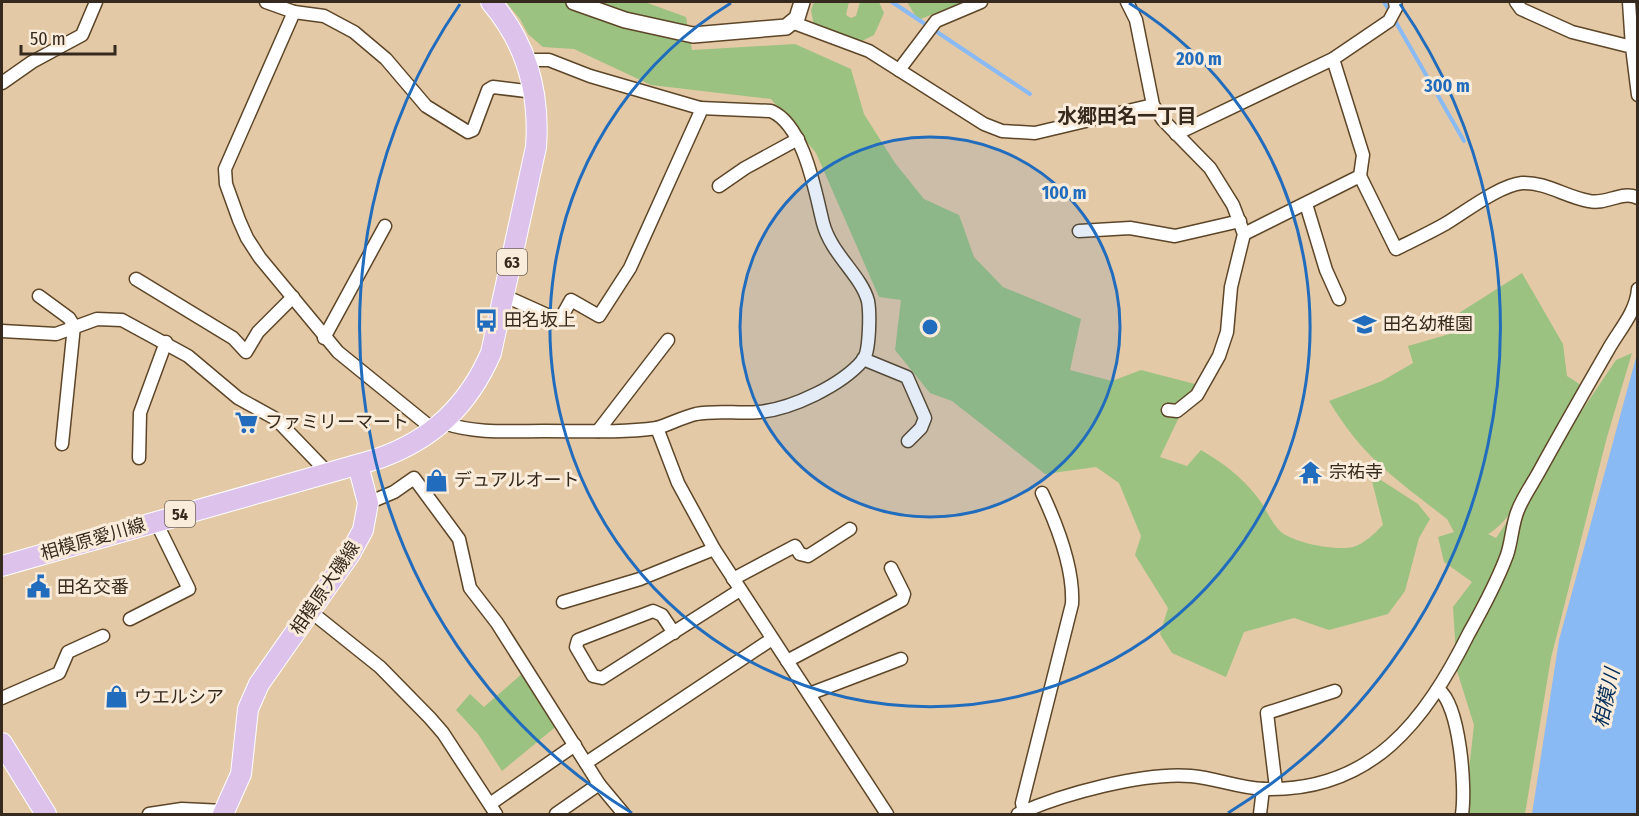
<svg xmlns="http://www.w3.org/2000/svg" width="1639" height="816" viewBox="0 0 1639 816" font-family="'Fira Sans Condensed','Noto Sans JP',sans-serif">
  <rect width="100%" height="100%" fill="#e4c9a7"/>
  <g fill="#9cc282">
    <path d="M 506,2 L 645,2 L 686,17 L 692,50 L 795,44 L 851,69 L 864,114 L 895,163 L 924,199 L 959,215 L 974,257 L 1003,287 L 1081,319 L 1070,370 L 1112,381 L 1141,370 L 1195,384 L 1160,457 L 1187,466 L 1201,450 C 1223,463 1242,477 1258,498 C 1267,509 1270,522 1281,532 C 1295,543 1335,551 1353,547 C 1364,544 1375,533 1383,525 L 1370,473 L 1418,504 L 1430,519 L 1419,538 L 1405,591 L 1388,614 L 1329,630 L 1294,618 L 1244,632 L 1226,677 L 1172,653 L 1160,634 L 1168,608 L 1135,555 L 1141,536 L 1119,483 L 1096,467 L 1045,474 L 952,401 L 930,393 L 895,350 L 901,300 L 879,297 L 816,153 L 771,99 L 651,85 L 574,49 L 543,47 L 528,34 L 520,19 Z"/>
    <polygon points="814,2 849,2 846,15 851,18 856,16 860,2 879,2 884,13 874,35 856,44 814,26 811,10"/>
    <polygon points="907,2 965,2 918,20"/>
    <path d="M 1522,273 L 1563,344 L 1567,376 L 1581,385 C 1562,421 1521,517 1488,534 L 1496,538 L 1616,360 L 1632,353 L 1607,437 L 1551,658 L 1525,814 L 1464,814 L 1474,725 L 1457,671 L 1453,607 L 1472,582 L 1444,562 L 1438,537 L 1454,532 L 1447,519 C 1396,479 1363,458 1329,401 L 1382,381 L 1413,363 L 1408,346 L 1453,333 L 1448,320 Z"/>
    <polygon points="524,672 558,725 502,771 478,734 456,710 470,694 484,707"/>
  </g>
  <polygon fill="#8abaf3" points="1637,354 1637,814 1532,814 1559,640"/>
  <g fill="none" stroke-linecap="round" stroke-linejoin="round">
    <g stroke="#8abaf3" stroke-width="4">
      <polyline points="892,2 1030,94"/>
      <polyline points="1384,2 1390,12"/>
      <polyline points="1394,19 1464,141"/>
    </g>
    <defs>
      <g id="minor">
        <polyline points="266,2 294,12 225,169 226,184 239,220 247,238 260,258 338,352 434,430"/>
        <polyline points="1127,2 1136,20 1153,105 1163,120 1210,168 1233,205 1244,234 1231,287 1227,332 1219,356 1197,395 1177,411 1168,410"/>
        <polyline points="1516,2 1521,9 1572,32 1632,47 1638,95"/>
        <polyline points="1629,2 1632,47"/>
        <polyline points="294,12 324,16 354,32 386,59 426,106 468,132 473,130 488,90 493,87 534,92"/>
        <polyline points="794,23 869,51 984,124 1002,131 1035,133 1153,105"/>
        <polyline points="899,70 936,21 981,2"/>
        <polyline points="2,83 32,62 82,35 96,2"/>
        <polyline points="1176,134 1333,59 1389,21 1396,8 1395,2"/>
        <path d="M 1360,176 L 1396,249 C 1412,241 1429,233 1445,224 C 1465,212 1500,185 1522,183 C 1546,182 1566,197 1589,201 C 1606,205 1622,190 1638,198"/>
        <polyline points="719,186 745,168 798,139"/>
        <polyline points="1306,204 1326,270 1339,299"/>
        <polyline points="1079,231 1130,228 1175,236 1240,221"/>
        <polyline points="1244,234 1360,176 1363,155 1333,59"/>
        <polyline points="136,279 233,338 246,352 258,332 293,297"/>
        <polyline points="39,296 69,318 74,326 62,444"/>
        <polyline points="505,296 556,319 561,318 571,300 599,316 630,268 700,113 700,108 590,76 549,60 526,60"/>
        <polyline points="2,331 56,334 97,319 122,320 188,356 238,398 276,419 329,474"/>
        <polyline points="324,338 385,226"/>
        <polyline points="863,359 907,377 925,418 921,428 908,441"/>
        <path d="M 444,423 C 476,434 511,431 545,431 C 583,431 620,433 657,428 L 678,483 L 714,549 L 887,814"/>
        <path d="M 657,428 C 670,424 683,417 696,414 C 716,410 739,414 759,412 C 792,409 842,385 863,360 C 870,352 870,312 868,301 C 861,275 831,254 823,223 C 815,191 804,125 771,111 L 700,108"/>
        <polyline points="598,431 668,340"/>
        <polyline points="139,458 140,413 166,342"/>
        <polyline points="368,503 394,492 414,478 459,539 470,588 497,623 599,784 624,814"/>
        <polyline points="733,579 795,546 800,554 808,556 850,529"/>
        <polyline points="563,602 640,579 714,549"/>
        <polyline points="310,611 380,667 430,718 443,733 496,814"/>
        <polyline points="130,619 189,589 156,522"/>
        <polyline points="674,633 662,615 653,611 578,640 576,647 593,676 602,678 740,590"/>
        <polyline points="787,661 902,600 904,594 891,568"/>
        <path d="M 1439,690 C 1460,706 1466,788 1462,814"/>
        <polyline points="809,694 901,659"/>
        <polyline points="2,698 59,673 68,652 103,636"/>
        <polyline points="586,763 772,639"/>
        <polyline points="1276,788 1267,713 1335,691"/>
        <polyline points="490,804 575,745"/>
        <polyline points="149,814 182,809 224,811"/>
        <polyline points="556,814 599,784"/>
        <path d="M 1018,814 C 1062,794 1143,772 1191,776 C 1215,778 1239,788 1264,789 C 1372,792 1425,721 1469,633 C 1483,608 1497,582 1507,555 C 1512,540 1512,524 1518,510 C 1523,497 1533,483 1540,470 C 1562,430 1585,390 1608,350 C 1619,330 1636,313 1638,289"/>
        <path d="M 1024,814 L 1022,803 L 1072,604 C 1074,568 1057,525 1042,493"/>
        <polyline points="1260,814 1263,789"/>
      </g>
      <polyline id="tertiary" points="574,2 625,20 693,35 786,27 797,18 802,2"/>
      <g id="primary">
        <path d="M 2,566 L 377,459 C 432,440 468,406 491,353 L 536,147 C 540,93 527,44 491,2"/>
        <polyline points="2,743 46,814"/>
        <polyline points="223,814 241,774 248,709 259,684 350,554 363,530 368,503 358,465"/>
      </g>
    </defs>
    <use href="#minor" stroke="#5c4627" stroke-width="15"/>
    <use href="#tertiary" stroke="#5c4627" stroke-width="18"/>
    <use href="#primary" stroke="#fff" stroke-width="22"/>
    <use href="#minor" stroke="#fff" stroke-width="12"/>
    <use href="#tertiary" stroke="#fff" stroke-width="15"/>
    <use href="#primary" stroke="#ddc2ec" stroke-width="20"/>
  </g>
  <circle cx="930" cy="327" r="190" fill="#216cbc" fill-opacity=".12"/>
  <g fill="none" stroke="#216cbc" stroke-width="3">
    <circle cx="930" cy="327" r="190"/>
    <path d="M1129 3A380 380 0 1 1 731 3"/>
    <path d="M632 813A570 570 0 0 1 460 4M1400 4A570 570 0 0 1 1228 813"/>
  </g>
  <defs>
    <symbol id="bus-bare" viewBox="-9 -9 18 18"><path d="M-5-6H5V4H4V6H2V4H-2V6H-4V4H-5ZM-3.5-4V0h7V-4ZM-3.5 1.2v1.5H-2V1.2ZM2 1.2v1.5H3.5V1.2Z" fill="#216cbc" stroke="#faecdb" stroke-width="2.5" paint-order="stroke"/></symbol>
    <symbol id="school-bare" viewBox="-9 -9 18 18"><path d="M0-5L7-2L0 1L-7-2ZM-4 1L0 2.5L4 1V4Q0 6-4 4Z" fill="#216cbc" stroke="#faecdb" stroke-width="2.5" paint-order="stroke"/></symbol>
    <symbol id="supermarket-bare" viewBox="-9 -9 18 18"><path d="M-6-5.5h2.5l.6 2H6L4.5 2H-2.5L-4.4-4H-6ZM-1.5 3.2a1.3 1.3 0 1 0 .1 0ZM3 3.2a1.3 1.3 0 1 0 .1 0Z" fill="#216cbc" stroke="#faecdb" stroke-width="2.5" paint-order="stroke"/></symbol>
    <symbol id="temple-bare" viewBox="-9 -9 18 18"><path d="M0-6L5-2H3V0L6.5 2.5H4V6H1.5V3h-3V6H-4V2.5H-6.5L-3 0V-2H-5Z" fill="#216cbc" stroke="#faecdb" stroke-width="2.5" paint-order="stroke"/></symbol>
    <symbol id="shop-bare" viewBox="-9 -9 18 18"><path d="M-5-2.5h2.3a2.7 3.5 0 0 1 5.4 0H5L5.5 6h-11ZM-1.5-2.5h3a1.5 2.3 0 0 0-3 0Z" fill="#216cbc" stroke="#faecdb" stroke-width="2.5" paint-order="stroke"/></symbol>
    <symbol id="civic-bare" viewBox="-9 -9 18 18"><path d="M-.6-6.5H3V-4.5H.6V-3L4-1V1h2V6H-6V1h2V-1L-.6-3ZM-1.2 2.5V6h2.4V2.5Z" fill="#216cbc" stroke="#faecdb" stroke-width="2.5" paint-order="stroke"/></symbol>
  </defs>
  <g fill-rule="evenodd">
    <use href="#bus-bare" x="470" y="304" width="33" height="33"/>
    <use href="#school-bare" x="1348" y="308" width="33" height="33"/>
    <use href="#supermarket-bare" x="230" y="406" width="33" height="33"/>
    <use href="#temple-bare" x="1294" y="456" width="33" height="33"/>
    <use href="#shop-bare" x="420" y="464" width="33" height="33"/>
    <use href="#civic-bare" x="22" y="570" width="33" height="33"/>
    <use href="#shop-bare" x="100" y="680" width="33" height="33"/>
  </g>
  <g text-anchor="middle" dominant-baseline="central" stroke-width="6" stroke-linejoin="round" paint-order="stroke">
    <g fill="#faecdb" stroke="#706456" stroke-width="1.5">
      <rect x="497" y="249" width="30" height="26" rx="4.5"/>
      <rect x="165" y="501" width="30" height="26" rx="4.5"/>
    </g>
    <g font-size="16" font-weight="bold" fill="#352a1d">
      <text x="512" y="262">63</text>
      <text x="180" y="514">54</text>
    </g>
    <g font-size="18" fill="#352a1d" stroke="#faecdb" text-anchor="start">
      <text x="504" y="320">田名坂上</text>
      <text x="1383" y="324">田名幼稚園</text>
      <text x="265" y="422">ファミリーマート</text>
      <text x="1329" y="472">宗祐寺</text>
      <text x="454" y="480">デュアルオート</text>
      <text x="57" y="587">田名交番</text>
      <text x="134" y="697">ウエルシア</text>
    </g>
    <g font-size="18" fill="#352a1d" stroke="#faecdb">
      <text transform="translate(93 539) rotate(-16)">相模原愛川線</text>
      <text transform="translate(325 588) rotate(-56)">相模原大磯線</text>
    </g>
    <g font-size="20" font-weight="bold" fill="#352a1d" stroke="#faecdb">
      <text x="1127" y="116">水郷田名一丁目</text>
    </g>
    <g font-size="20" font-style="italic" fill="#032e5b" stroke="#faecdb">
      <text transform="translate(1606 698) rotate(-78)">相模川</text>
    </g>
  </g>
  <circle cx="930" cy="327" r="9" fill="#216cbc" stroke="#faecdb" stroke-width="3"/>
  <g font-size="18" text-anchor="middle" font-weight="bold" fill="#216cbc" stroke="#faecdb" stroke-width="6" stroke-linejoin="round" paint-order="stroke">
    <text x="1199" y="65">200 m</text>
    <text x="1447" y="92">300 m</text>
    <text x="1064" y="199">100 m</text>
  </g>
  <rect width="1639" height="816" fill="none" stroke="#352a1d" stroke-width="6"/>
  <path d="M21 45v9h94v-9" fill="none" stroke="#352a1d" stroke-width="3"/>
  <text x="30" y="45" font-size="18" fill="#352a1d" stroke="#faecdb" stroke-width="4.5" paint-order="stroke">50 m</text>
</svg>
